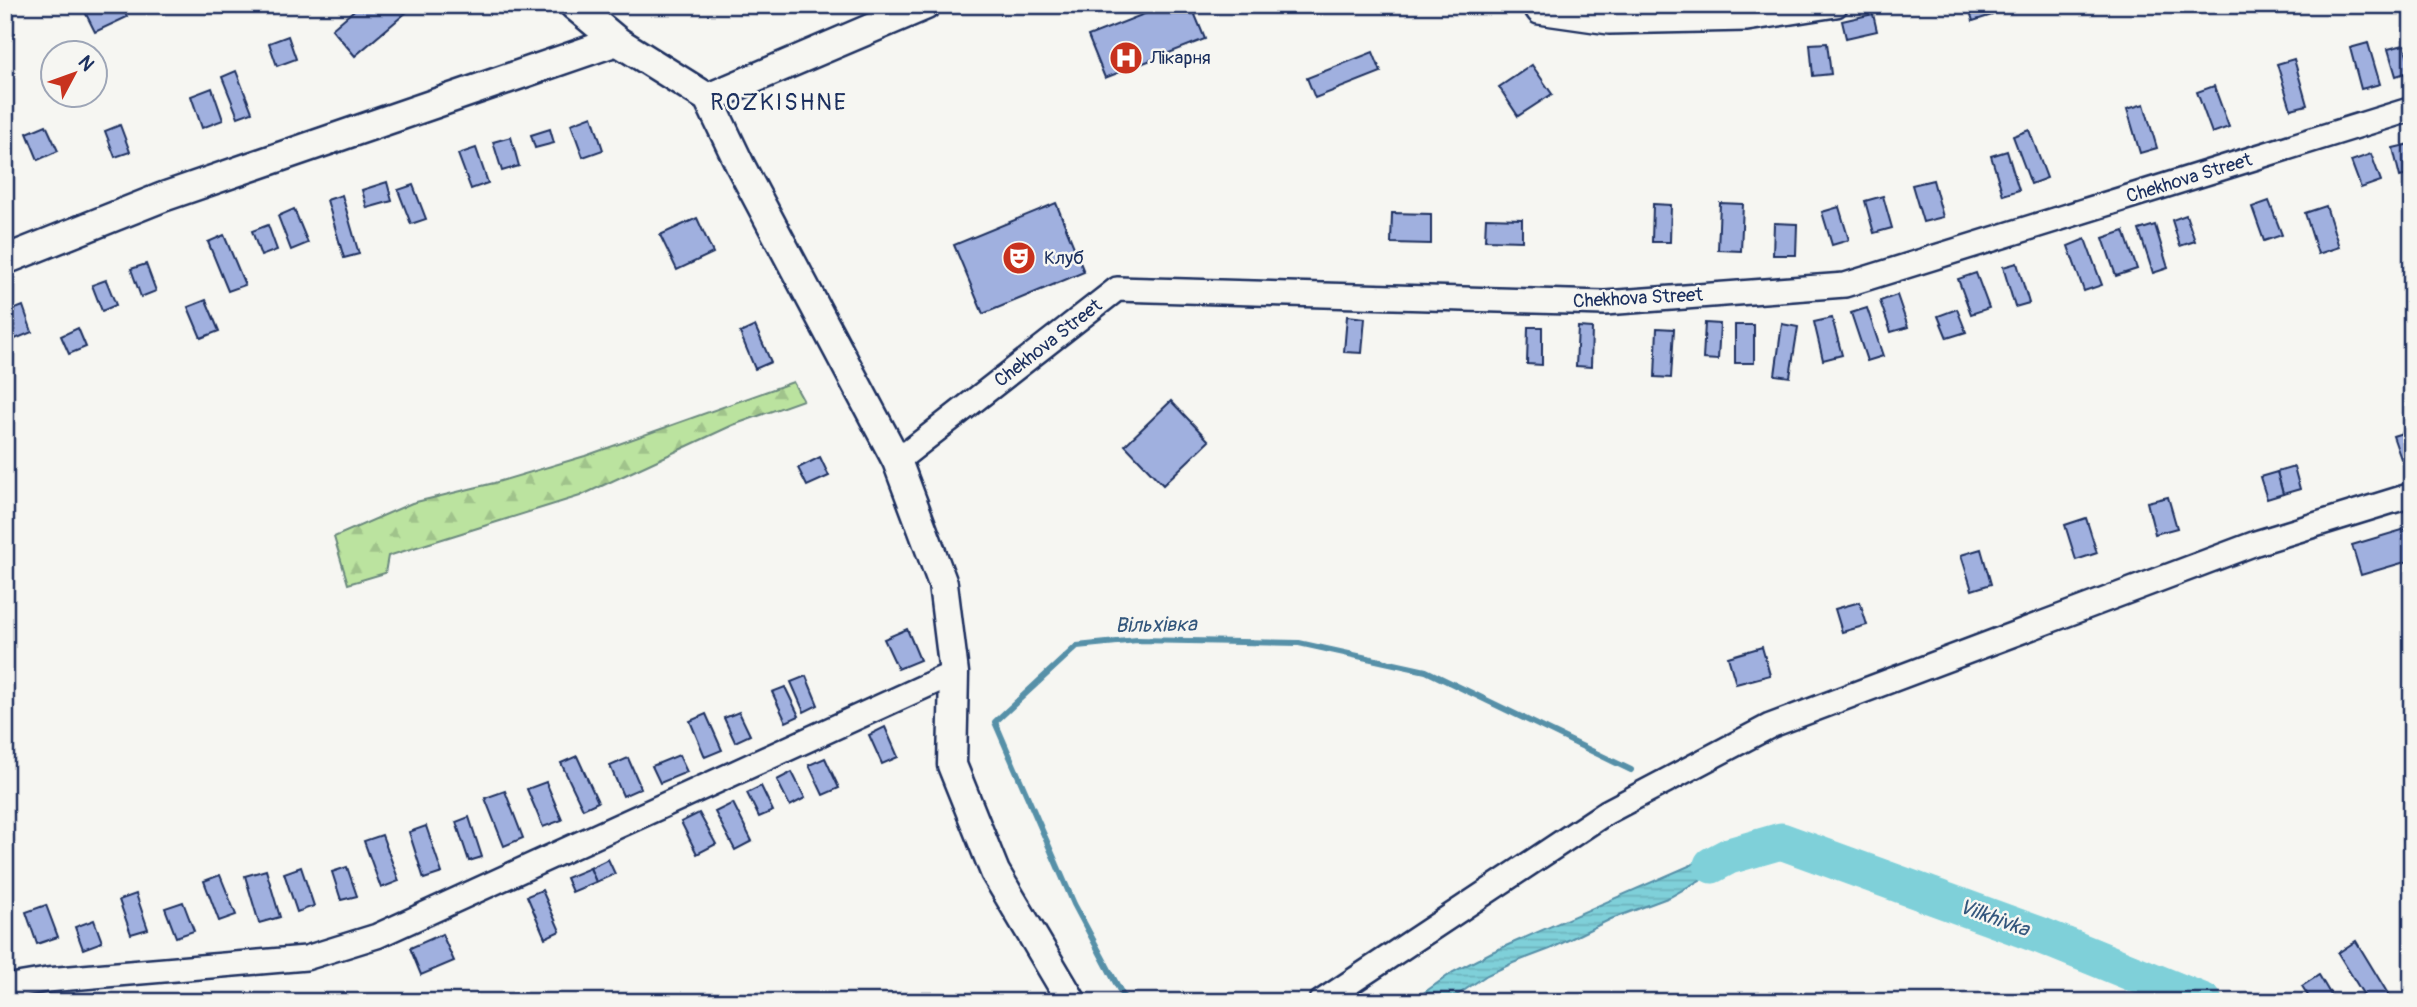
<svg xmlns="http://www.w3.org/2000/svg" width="2417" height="1007" viewBox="0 0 2417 1007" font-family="Pangolin,sans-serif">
  <defs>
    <pattern id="forest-firs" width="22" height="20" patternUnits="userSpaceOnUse" patternTransform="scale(1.75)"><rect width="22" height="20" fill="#bbe39f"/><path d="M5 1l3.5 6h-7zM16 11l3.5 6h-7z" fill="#a0c38b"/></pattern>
    <pattern id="water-rules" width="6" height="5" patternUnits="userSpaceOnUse" patternTransform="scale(1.75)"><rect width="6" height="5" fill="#7fd0d9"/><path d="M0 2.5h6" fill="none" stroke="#6db3bd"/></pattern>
  </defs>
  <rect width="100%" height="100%" fill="#f6f6f2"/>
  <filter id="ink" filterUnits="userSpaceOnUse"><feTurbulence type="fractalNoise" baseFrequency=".0143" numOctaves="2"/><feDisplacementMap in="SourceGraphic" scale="14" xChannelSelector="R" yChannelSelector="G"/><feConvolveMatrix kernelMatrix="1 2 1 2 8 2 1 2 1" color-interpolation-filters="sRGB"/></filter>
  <g filter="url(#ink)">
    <polygon fill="url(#forest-firs)" stroke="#6b897e" stroke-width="2" points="793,382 803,400 733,425 580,496 388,556 385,573 348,584 334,537 412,503 494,483 585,456"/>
    <polygon fill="url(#water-rules)" stroke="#5790a8" stroke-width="2" points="1759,839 1761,854 1716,871 1670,897 1611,919 1550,949 1513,963 1487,975 1447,1002 1411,1002 1453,972 1492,952 1730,848"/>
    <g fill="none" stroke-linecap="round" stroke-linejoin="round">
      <polyline stroke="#5790a8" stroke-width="6" points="1126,1002 1074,904 995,722 1077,646 1137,640 1299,643 1426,671 1631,770"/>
      <polyline stroke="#7fd0d9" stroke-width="37" points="1712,865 1729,856 1781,841 2042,936 2204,1002"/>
    </g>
    <g fill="#a0b0df" stroke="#1b2f5e" stroke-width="2">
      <polygon points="122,5 127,17 95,32 82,6"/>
      <polygon points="360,5 415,5 355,56 332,29"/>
      <polygon points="1167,5 1191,5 1205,39 1105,78 1088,36"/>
      <polygon points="1968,5 1988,5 1992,15 1973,21"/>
      <polygon points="1873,14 1877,31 1846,38 1842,21"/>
      <polygon points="288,36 296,59 277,66 269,43"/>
      <polygon points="1827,43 1831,74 1813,76 1810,44"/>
      <polygon points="2368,43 2380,84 2361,89 2350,48"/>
      <polygon points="2404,45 2412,71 2396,76 2388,49"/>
      <polygon points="1373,52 1381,72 1315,98 1307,78"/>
      <polygon points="2294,59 2307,105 2291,109 2277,64"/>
      <polygon points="1532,65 1552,94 1518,116 1499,87"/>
      <polygon points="236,71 252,112 238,117 222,77"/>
      <polygon points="2214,86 2229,127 2212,133 2197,92"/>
      <polygon points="212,88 223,120 202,128 191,96"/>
      <polygon points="2144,104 2157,148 2140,153 2127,109"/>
      <polygon points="592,116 603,150 583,157 571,124"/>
      <polygon points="46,125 58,151 38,160 27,133"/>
      <polygon points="120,125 130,152 115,157 105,131"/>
      <polygon points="550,129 554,143 535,148 531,135"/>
      <polygon points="2029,130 2047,178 2031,184 2013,136"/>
      <polygon points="511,137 519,166 502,171 493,142"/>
      <polygon points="2410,144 2412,174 2400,177 2393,148"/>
      <polygon points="476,148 488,183 471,189 458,154"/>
      <polygon points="2007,151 2019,190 2003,195 1991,156"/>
      <polygon points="2371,154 2381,181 2361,188 2351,161"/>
      <polygon points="1933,180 1943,217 1923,222 1912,185"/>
      <polygon points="387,182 392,201 367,208 362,190"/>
      <polygon points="413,185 426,219 411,224 398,190"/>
      <polygon points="342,195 359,254 344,258 327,200"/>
      <polygon points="1883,196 1892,228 1874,233 1865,201"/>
      <polygon points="2269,201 2282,235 2264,241 2252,207"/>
      <polygon points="1056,203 1084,272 983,314 954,245"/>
      <polygon points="1720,203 1743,204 1741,251 1718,250"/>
      <polygon points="1653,204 1671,205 1670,242 1652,242"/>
      <polygon points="2326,206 2339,247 2318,254 2305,213"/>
      <polygon points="1839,207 1849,240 1832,245 1822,212"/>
      <polygon points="294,209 308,243 291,250 278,216"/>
      <polygon points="1392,213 1431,214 1431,244 1391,243"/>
      <polygon points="2186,215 2195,241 2180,246 2172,220"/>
      <polygon points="697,218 713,253 677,270 660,235"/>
      <polygon points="1486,218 1522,219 1522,241 1485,240"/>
      <polygon points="1774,223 1797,224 1796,255 1773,255"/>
      <polygon points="268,225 277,250 261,256 252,231"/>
      <polygon points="2155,225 2168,268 2153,273 2139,230"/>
      <polygon points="2124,231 2137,269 2116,276 2103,238"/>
      <polygon points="224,235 245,285 228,291 208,242"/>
      <polygon points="2085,239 2102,285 2084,291 2068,246"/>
      <polygon points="2017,263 2029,303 2015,307 2003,267"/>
      <polygon points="146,264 156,291 141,297 131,269"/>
      <polygon points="1976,273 1989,308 1971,314 1958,279"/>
      <polygon points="106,280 116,305 102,311 92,285"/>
      <polygon points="1897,295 1908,327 1891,332 1880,301"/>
      <polygon points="206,300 219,331 201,338 188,307"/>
      <polygon points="23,306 32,332 8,342 5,335 5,313"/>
      <polygon points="1867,308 1883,356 1867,361 1851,313"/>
      <polygon points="1957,309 1966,332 1947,338 1938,316"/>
      <polygon points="1347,316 1365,318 1362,353 1344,352"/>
      <polygon points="1832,318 1842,355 1823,360 1814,322"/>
      <polygon points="1705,323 1720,324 1718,360 1703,359"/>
      <polygon points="1782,324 1798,327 1790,377 1775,375"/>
      <rect x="1735" y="325" width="19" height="38"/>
      <polygon points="755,326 771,362 755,369 740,333"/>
      <polygon points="1528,327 1542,327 1542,365 1527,364"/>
      <polygon points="1578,327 1592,328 1591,367 1576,366"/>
      <polygon points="78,328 86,347 69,354 61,336"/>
      <polygon points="1657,328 1674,329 1671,378 1655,377"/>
      <polygon points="1171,401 1209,441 1163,485 1125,445"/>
      <polygon points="2409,431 2412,439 2412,455 2401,459 2393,436"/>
      <polygon points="820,457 829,476 807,486 798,468"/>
      <polygon points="2294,467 2300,489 2283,494 2277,472"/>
      <polygon points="2277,472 2283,494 2267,499 2260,477"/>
      <polygon points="2168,497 2177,528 2155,534 2147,502"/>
      <polygon points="2086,518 2097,553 2076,560 2065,525"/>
      <polygon points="2412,527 2412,560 2361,575 2352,545"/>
      <polygon points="1981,549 1991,584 1972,590 1961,555"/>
      <polygon points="1860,602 1867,625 1842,632 1835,609"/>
      <polygon points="907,629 920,660 898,669 884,639"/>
      <polygon points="1762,647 1770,675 1736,684 1728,657"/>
      <polygon points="806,676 818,705 804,712 791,682"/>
      <polygon points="785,687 799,716 786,722 772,692"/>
      <polygon points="739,712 750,735 735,742 724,718"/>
      <polygon points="706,714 722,750 705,757 690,721"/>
      <polygon points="885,727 898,757 882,764 869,735"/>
      <polygon points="679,755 687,772 660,783 652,766"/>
      <polygon points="577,756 598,802 583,809 561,763"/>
      <polygon points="628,758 641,788 623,796 610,766"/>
      <polygon points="825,758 839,788 823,795 809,765"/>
      <polygon points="792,772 805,798 790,806 777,780"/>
      <polygon points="546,782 562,820 543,827 527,789"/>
      <polygon points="761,786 773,811 759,817 747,793"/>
      <polygon points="505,791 523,838 504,846 485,798"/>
      <polygon points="733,803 752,841 735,850 715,812"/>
      <polygon points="699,813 716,844 697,854 681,822"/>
      <polygon points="469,817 482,857 469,861 456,822"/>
      <polygon points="426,826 442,873 424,879 409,832"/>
      <polygon points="382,835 399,881 381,888 364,841"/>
      <polygon points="608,859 615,874 596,882 590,868"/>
      <polygon points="301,867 314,906 297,912 284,873"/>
      <polygon points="347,867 357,896 341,900 332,872"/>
      <polygon points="590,868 596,882 572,892 566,878"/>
      <polygon points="266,870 280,917 259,923 245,876"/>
      <polygon points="220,875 236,915 219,921 204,881"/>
      <polygon points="542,890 560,931 545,938 527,896"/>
      <polygon points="136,894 148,929 131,934 119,900"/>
      <polygon points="183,902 194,931 176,937 165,908"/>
      <polygon points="46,905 58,937 37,944 26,912"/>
      <polygon points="94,920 102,942 83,949 75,927"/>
      <polygon points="442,934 454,961 421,975 410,948"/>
      <polygon points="2356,941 2393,1002 2368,1002 2338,953"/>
      <polygon points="2319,975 2335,1002 2312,1002 2302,986"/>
    </g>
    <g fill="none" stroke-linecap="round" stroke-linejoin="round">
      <defs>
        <g id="minor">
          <polyline points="1534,5 1539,12 1609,22 1747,19 1836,5"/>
          <polyline points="897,461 1117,289 1605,303 1845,285 2412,109"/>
          <polyline points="5,987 47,980 306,958 377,936 954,673"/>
          <polyline points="1321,1002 1607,812 1770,726 2256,543 2412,495"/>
        </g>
        <g id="tertiary">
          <polyline points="574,5 617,41 708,98 740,165 897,461 943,584 954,673 952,765 995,872 1072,1002"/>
          <polyline points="708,98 926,5"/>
          <polyline points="5,260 163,197 617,41"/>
        </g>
      </defs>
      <use href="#minor" stroke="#1b2f5e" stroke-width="28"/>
      <use href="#tertiary" stroke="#1b2f5e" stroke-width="33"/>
      <use href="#minor" stroke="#f6f6f2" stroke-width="23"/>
      <use href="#tertiary" stroke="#f6f6f2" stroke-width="28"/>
    </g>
  </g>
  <defs>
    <symbol id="hospital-disc" viewBox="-11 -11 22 22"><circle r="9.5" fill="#c8321e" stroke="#f6f6f2"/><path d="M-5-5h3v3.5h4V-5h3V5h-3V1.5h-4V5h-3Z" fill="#fff"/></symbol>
    <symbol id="theatre-disc" viewBox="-11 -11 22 22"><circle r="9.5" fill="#c8321e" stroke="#f6f6f2"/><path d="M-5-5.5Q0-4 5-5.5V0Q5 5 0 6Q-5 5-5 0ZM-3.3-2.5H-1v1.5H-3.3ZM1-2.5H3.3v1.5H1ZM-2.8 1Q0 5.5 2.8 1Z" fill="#fff"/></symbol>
  </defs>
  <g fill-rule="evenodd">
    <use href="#hospital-disc" x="1107" y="39" width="38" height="38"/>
    <use href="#theatre-disc" x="1000" y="239" width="38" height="38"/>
  </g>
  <g text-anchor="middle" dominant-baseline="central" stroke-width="5" stroke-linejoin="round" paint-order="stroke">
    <g font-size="19" fill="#1b2f5e" stroke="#f6f6f2" text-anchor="start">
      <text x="1150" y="58">Лікарня</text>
      <text x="1044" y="258">Клуб</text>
    </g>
    <g font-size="19" fill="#1b2f5e" stroke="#f6f6f2">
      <text transform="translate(2189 178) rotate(-17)">Chekhova Street</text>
      <text transform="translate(1638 298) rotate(-3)">Chekhova Street</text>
      <text transform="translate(1048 343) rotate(-38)">Chekhova Street</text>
    </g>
    <g font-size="21" font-style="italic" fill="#34577d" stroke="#f6f6f2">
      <text transform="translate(1156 625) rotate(-1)">Вільхівка</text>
      <text transform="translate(1994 918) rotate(20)">Vilkhivka</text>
    </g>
    <g font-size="23" letter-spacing="2" fill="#1b2f5e" stroke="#f6f6f2">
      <text x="779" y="102">ROZKISHNE</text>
    </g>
  </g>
  <rect width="2417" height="1007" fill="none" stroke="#f6f6f2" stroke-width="28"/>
  <rect x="14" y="14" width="2389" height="979" fill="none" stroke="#1b2f5e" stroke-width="2.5" filter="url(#ink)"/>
  <g transform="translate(74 74) rotate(49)"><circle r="33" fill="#f6f6f2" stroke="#9ea6b7" stroke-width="2"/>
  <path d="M0-5L12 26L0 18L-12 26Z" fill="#c8321e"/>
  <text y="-10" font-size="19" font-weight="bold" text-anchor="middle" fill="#1b2f5e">N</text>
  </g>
</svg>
